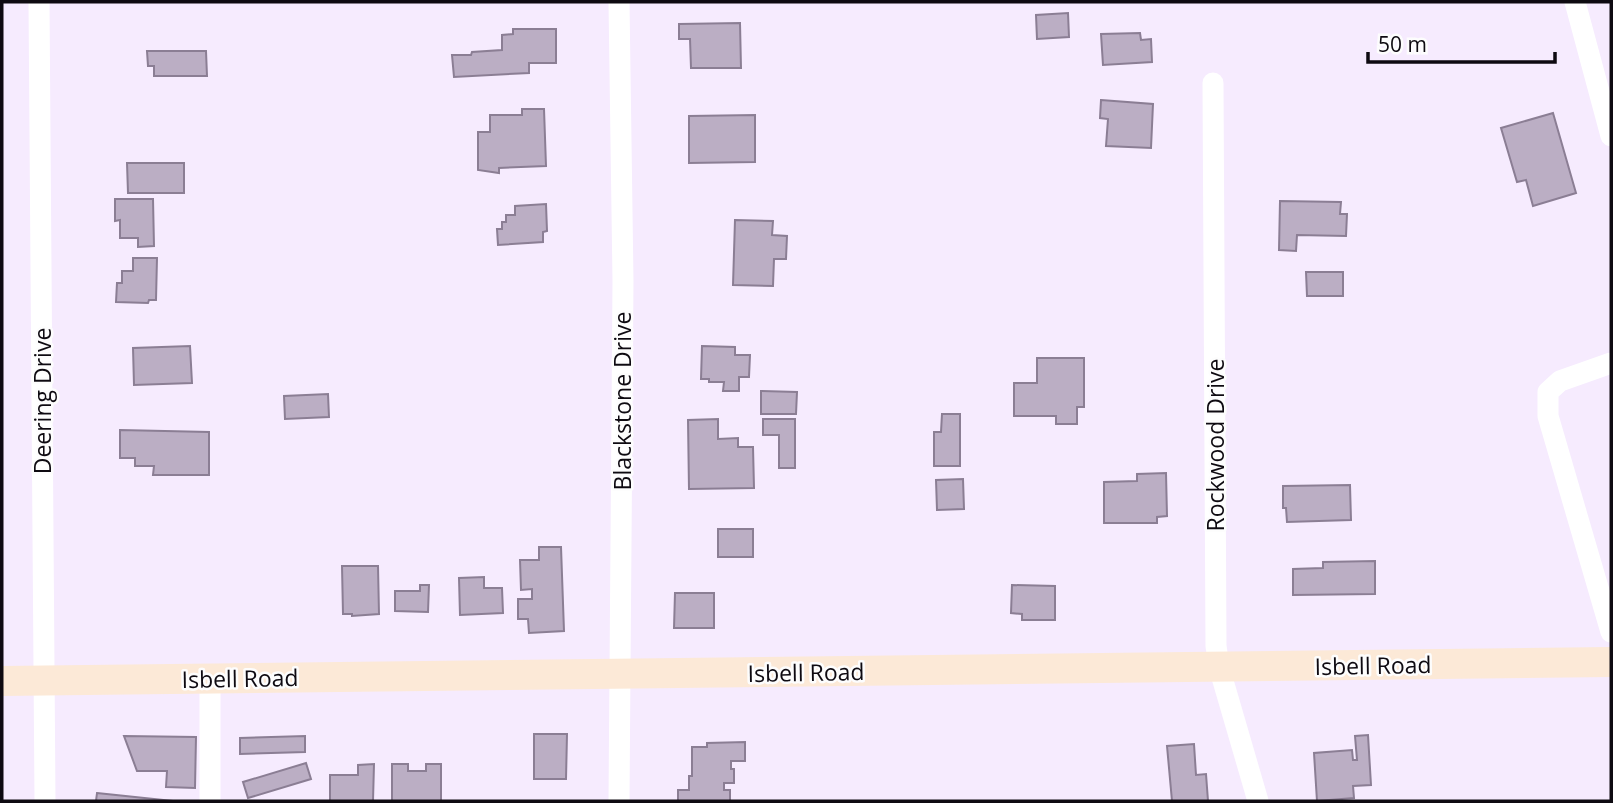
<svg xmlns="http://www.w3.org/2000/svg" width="1613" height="803" viewBox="0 0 1613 803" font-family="'Open Sans',sans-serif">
  <rect width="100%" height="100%" fill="#f6ebfe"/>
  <g fill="#bbaec4" stroke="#8b7e94" stroke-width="2">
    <polygon points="1068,13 1069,37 1037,39 1036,15"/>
    <polygon points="740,23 741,68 691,68 690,39 679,39 679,24"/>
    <polygon points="513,29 556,29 556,63 529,63 529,73 454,77 452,55 471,55 472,52 502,50 502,35 513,34"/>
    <polygon points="1140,33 1141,40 1151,39 1152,62 1103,65 1101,34"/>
    <polygon points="147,51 206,51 207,76 154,76 154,66 148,66"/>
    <polygon points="1101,100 1153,104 1151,148 1106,146 1108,119 1100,118"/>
    <polygon points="522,109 544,109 546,166 499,168 499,173 478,170 478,132 490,132 490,115 522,115"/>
    <polygon points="1553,113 1576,193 1533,206 1526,180 1517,182 1501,128"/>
    <polygon points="755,115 755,162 689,163 689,116"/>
    <polygon points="127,163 184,163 184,193 128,193"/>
    <polygon points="115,199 153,199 154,246 138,247 138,238 120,238 120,220 115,221"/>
    <polygon points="1280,201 1341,202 1340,214 1347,214 1346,236 1297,235 1296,251 1279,250"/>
    <polygon points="546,204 547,231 543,232 543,242 498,245 497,229 502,229 502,222 506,222 506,215 515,215 515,206"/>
    <polygon points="735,220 773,221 772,235 787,236 786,259 774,259 773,286 733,285"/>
    <polygon points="133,258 157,258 156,300 149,300 148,303 116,302 117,283 122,283 122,271 133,271"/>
    <polygon points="1306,272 1343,272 1343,296 1307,296"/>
    <polygon points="190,346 192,383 134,385 133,348"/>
    <polygon points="702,346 735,347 735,355 750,355 749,377 739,377 739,391 723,391 724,382 709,382 709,379 701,379"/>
    <polygon points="1037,358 1084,358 1084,407 1077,407 1077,424 1056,424 1056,416 1014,416 1014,383 1037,383"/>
    <polygon points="761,391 797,392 796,414 761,414"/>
    <polygon points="328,394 329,417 285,419 284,396"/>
    <polygon points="942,414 960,414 960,466 934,466 934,432 941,432"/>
    <polygon points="718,419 718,439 738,438 738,447 753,447 754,488 689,489 688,420"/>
    <polygon points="763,419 795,419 795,468 779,468 779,435 763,435"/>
    <polygon points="120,430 209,432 209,475 153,475 154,466 135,466 135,458 120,458"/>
    <polygon points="1166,473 1167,516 1157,517 1157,523 1104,523 1104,482 1137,481 1137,474"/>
    <polygon points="963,479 964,509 937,510 936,480"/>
    <polygon points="1350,485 1351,520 1287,522 1286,508 1283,508 1283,486"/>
    <rect x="718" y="529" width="35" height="28"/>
    <polygon points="539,547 561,547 564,631 529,633 528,619 518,619 518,599 532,599 532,589 521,590 520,560 539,560"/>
    <polygon points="1375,561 1375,594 1293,595 1293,569 1323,568 1323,562"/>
    <polygon points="342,566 378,566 379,614 352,616 352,614 343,614"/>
    <polygon points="484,577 484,588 502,588 503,613 460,615 459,578"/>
    <polygon points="420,585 429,585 428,612 395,611 395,591 420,591"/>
    <polygon points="1012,585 1055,586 1055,620 1022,620 1022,614 1011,613"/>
    <polygon points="675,593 714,593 714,628 674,628"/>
    <polygon points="534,734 567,734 566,779 534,779"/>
    <polygon points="1368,735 1371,785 1353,786 1354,798 1317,801 1314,753 1352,750 1353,760 1357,760 1355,736"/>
    <polygon points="124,736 196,737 195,788 166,787 167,771 137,771"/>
    <polygon points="305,736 305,752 240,754 240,738"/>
    <polygon points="745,742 745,761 731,761 731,769 734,769 734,783 724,783 724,790 730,790 730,801 678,801 678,790 689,790 689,776 692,776 692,747 707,747 707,743"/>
    <polygon points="1194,744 1196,775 1206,774 1208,801 1172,801 1167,746"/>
    <polygon points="306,763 311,779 248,798 243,782"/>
    <polygon points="374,764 373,801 330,801 330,775 358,775 358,765"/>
    <polygon points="392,764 408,764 408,771 426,771 426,764 441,764 441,801 392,801"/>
    <polygon points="97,793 173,801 96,801"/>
  </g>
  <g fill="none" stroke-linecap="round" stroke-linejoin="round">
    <g stroke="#fff" stroke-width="21">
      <polyline points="39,2 45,801"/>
      <polyline points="619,2 623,281 619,801"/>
      <polyline points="1575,2 1611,136"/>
      <polyline points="1213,83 1216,646 1219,667 1258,801"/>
      <polyline points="1611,363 1560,381 1548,392 1548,416 1611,632"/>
      <polyline points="210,801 210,679"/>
    </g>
    <polyline stroke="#fce9d7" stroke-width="30" points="2,681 1611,662"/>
  </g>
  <g text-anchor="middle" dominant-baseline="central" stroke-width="5" stroke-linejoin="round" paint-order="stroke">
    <g font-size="23" fill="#0e0a11" stroke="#fdfdfd">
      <text transform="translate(42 401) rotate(-90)">Deering Drive</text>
      <text transform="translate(622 401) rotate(-90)">Blackstone Drive</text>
      <text transform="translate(1215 445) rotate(-90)">Rockwood Drive</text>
      <text transform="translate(1373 665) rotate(-1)">Isbell Road</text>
      <text transform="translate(806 672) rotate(-1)">Isbell Road</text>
      <text transform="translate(240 678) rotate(-1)">Isbell Road</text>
    </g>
  </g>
  <rect width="1613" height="803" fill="none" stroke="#0e0a11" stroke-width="7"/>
  <path d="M1368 52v10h187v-10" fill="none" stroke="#0e0a11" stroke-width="3.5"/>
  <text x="1378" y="52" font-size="21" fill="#0e0a11" stroke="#fdfdfd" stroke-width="5" paint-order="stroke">50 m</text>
</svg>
